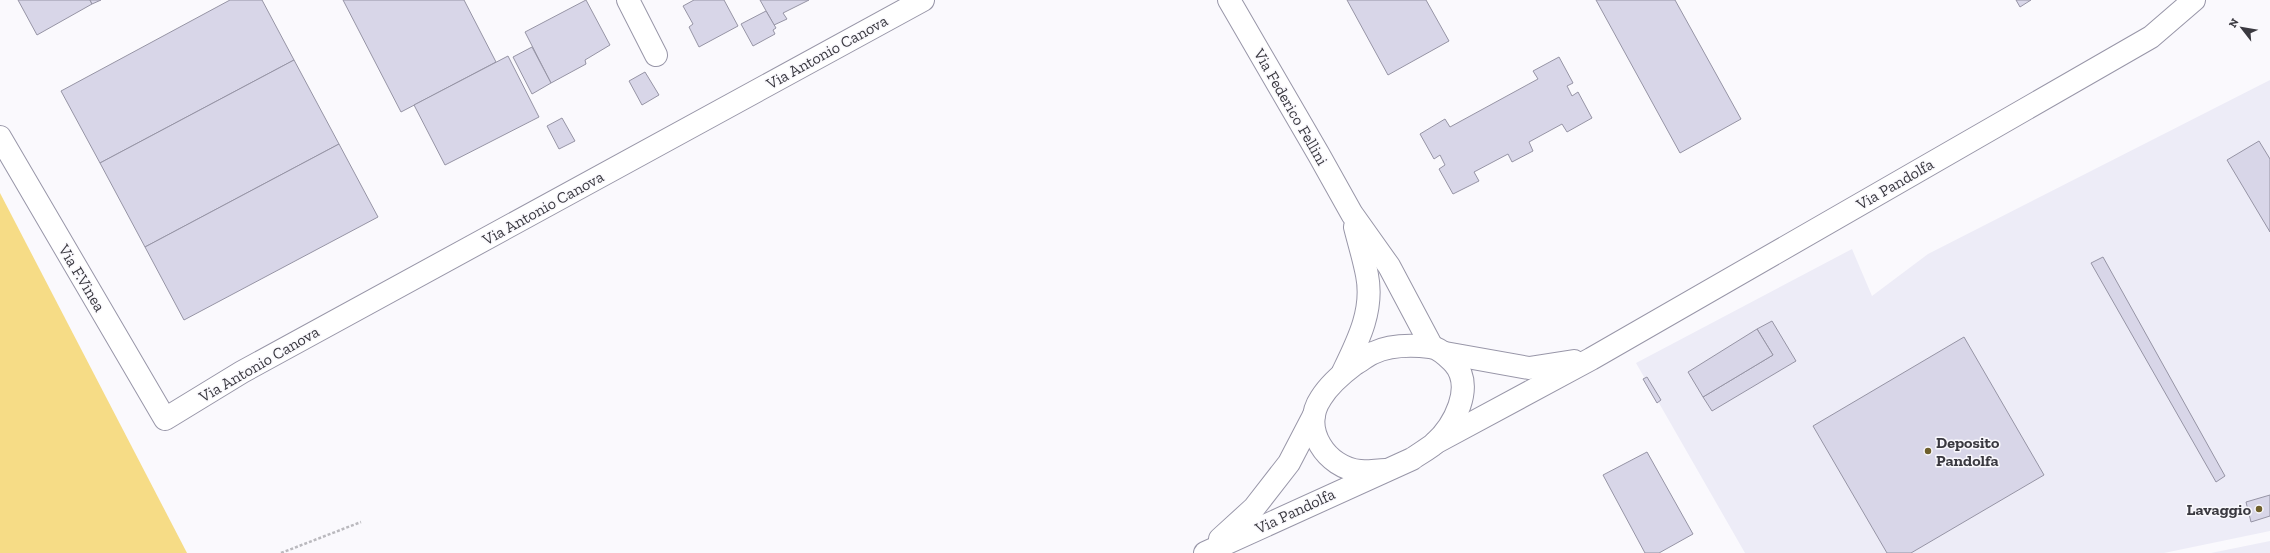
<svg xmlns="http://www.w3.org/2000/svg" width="2270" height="553" viewBox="0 0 2270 553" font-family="'Zilla Slab',serif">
  <rect width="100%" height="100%" fill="#faf9fd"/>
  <g fill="#edecf7">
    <polygon points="2270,80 2270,531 2164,553 1745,553 1636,363 1852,249 1872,296 1928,254"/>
    <polygon points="2270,541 2270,553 2211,553"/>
  </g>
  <polygon fill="#f6dc86" points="0,193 187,553 0,553"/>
  <g fill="#d8d6e8" stroke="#9694a5">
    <polygon points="18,0 90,0 92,4 37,35"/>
    <polygon points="90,0 101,0 92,4"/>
    <polygon points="230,0 262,0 294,60 100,163 61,91"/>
    <polygon points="343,0 464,0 496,62 401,112"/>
    <polygon points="586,0 610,45 585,60 586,64 551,83 525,32"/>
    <polygon points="694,0 724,0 738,26 699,47 689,27 693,24 683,6"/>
    <polygon points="760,0 809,0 783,13 787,19 774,25"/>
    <polygon points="1347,0 1426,0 1449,41 1388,75"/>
    <polygon points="1596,0 1675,0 1741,119 1680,153"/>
    <polygon points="2016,0 2031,0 2020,7"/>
    <polygon points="766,11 776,28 773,30 775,34 753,46 741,24"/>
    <polygon points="532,47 551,83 532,94 513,57"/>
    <polygon points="508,56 539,117 445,165 414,105"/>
    <polygon points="1559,57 1572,81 1573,83 1567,86 1572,96 1578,92 1592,118 1567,132 1562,124 1529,142 1533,151 1512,162 1508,154 1474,172 1479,181 1453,194 1439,169 1445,165 1440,155 1434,159 1420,134 1445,119 1450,127 1538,79 1533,71"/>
    <polygon points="294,60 339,144 145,247 100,163"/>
    <polygon points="645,72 659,95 642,105 629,81"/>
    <polygon points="562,118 575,141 559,149 547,126"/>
    <polygon points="2259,141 2270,159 2270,232 2227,160"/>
    <polygon points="339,144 378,217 184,320 145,247"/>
    <polygon points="2103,257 2225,476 2216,482 2091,263"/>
    <polygon points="1772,321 1796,361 1712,411 1703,397 1773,355 1757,329"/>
    <polygon points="1757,329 1773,355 1703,397 1688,372"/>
    <polygon points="1964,337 2044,475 1911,553 1887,553 1813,426"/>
    <polygon points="1647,377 1661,400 1657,403 1643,379"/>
    <polygon points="1647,452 1693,534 1659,553 1645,553 1603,475"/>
    <polygon points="2270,495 2270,516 2251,522 2246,502"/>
  </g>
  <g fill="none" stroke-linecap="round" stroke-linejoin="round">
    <defs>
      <g id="street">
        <polyline points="628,0 656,55"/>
        <polyline points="1229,0 1319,155 1352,214 1389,266 1432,347"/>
        <polyline points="0,137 165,419 242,372 923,0"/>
        <polyline points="1445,353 1529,368 1574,361"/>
        <path d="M 1343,372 C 1358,341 1374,310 1367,275 C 1364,259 1359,243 1355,227"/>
        <polyline points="1435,443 1591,359 2151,37 2194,0"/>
        <polyline points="1220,539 1254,508 1289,463 1314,415"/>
        <path d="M 1205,553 L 1412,459 C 1419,454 1428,449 1434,444 C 1454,426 1475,387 1454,363 C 1447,356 1440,348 1430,347 C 1412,345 1390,345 1373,353 C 1367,355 1361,361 1355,364 C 1343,373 1329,385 1321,398 C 1300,429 1327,468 1360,471 C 1368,472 1377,470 1385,470"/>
      </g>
    </defs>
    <use href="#street" stroke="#9896a8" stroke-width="24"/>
    <polyline stroke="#bab9be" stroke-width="2.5" stroke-dasharray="3 2" stroke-linecap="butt" points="281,553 361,522"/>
    <use href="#street" stroke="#fff" stroke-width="22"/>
  </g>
  <g fill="#6e5f2c" stroke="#faf9fd" stroke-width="1.5">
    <circle cx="1928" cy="451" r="4"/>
    <circle cx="2259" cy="509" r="4"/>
  </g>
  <g text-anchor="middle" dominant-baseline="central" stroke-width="3" stroke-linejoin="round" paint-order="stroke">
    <g font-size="16" fill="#3a3940" stroke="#faf9fd">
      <text transform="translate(827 52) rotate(-29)">Via Antonio Canova</text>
      <text transform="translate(1291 107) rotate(60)">Via Federico Fellini</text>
      <text transform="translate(1895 184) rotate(-30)">Via Pandolfa</text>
      <text transform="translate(543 208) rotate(-29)">Via Antonio Canova</text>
      <text transform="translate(82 278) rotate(59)">Via F.Vinea</text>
      <text transform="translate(259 364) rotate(-30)">Via Antonio Canova</text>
      <text transform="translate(1295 511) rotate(-25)">Via Pandolfa</text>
    </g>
    <g font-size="16" font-weight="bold" fill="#3a3940" stroke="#faf9fd" text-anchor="start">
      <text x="1936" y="442">Deposito<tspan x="1936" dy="18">Pandolfa</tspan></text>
      <text x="2251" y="509" text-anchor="end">Lavaggio</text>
    </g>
  </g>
  <g transform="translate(2242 28) rotate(301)" stroke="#faf9fd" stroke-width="3" paint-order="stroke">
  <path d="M0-3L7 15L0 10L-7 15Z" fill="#3a3940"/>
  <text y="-6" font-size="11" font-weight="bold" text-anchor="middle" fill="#3a3940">N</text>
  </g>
</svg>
